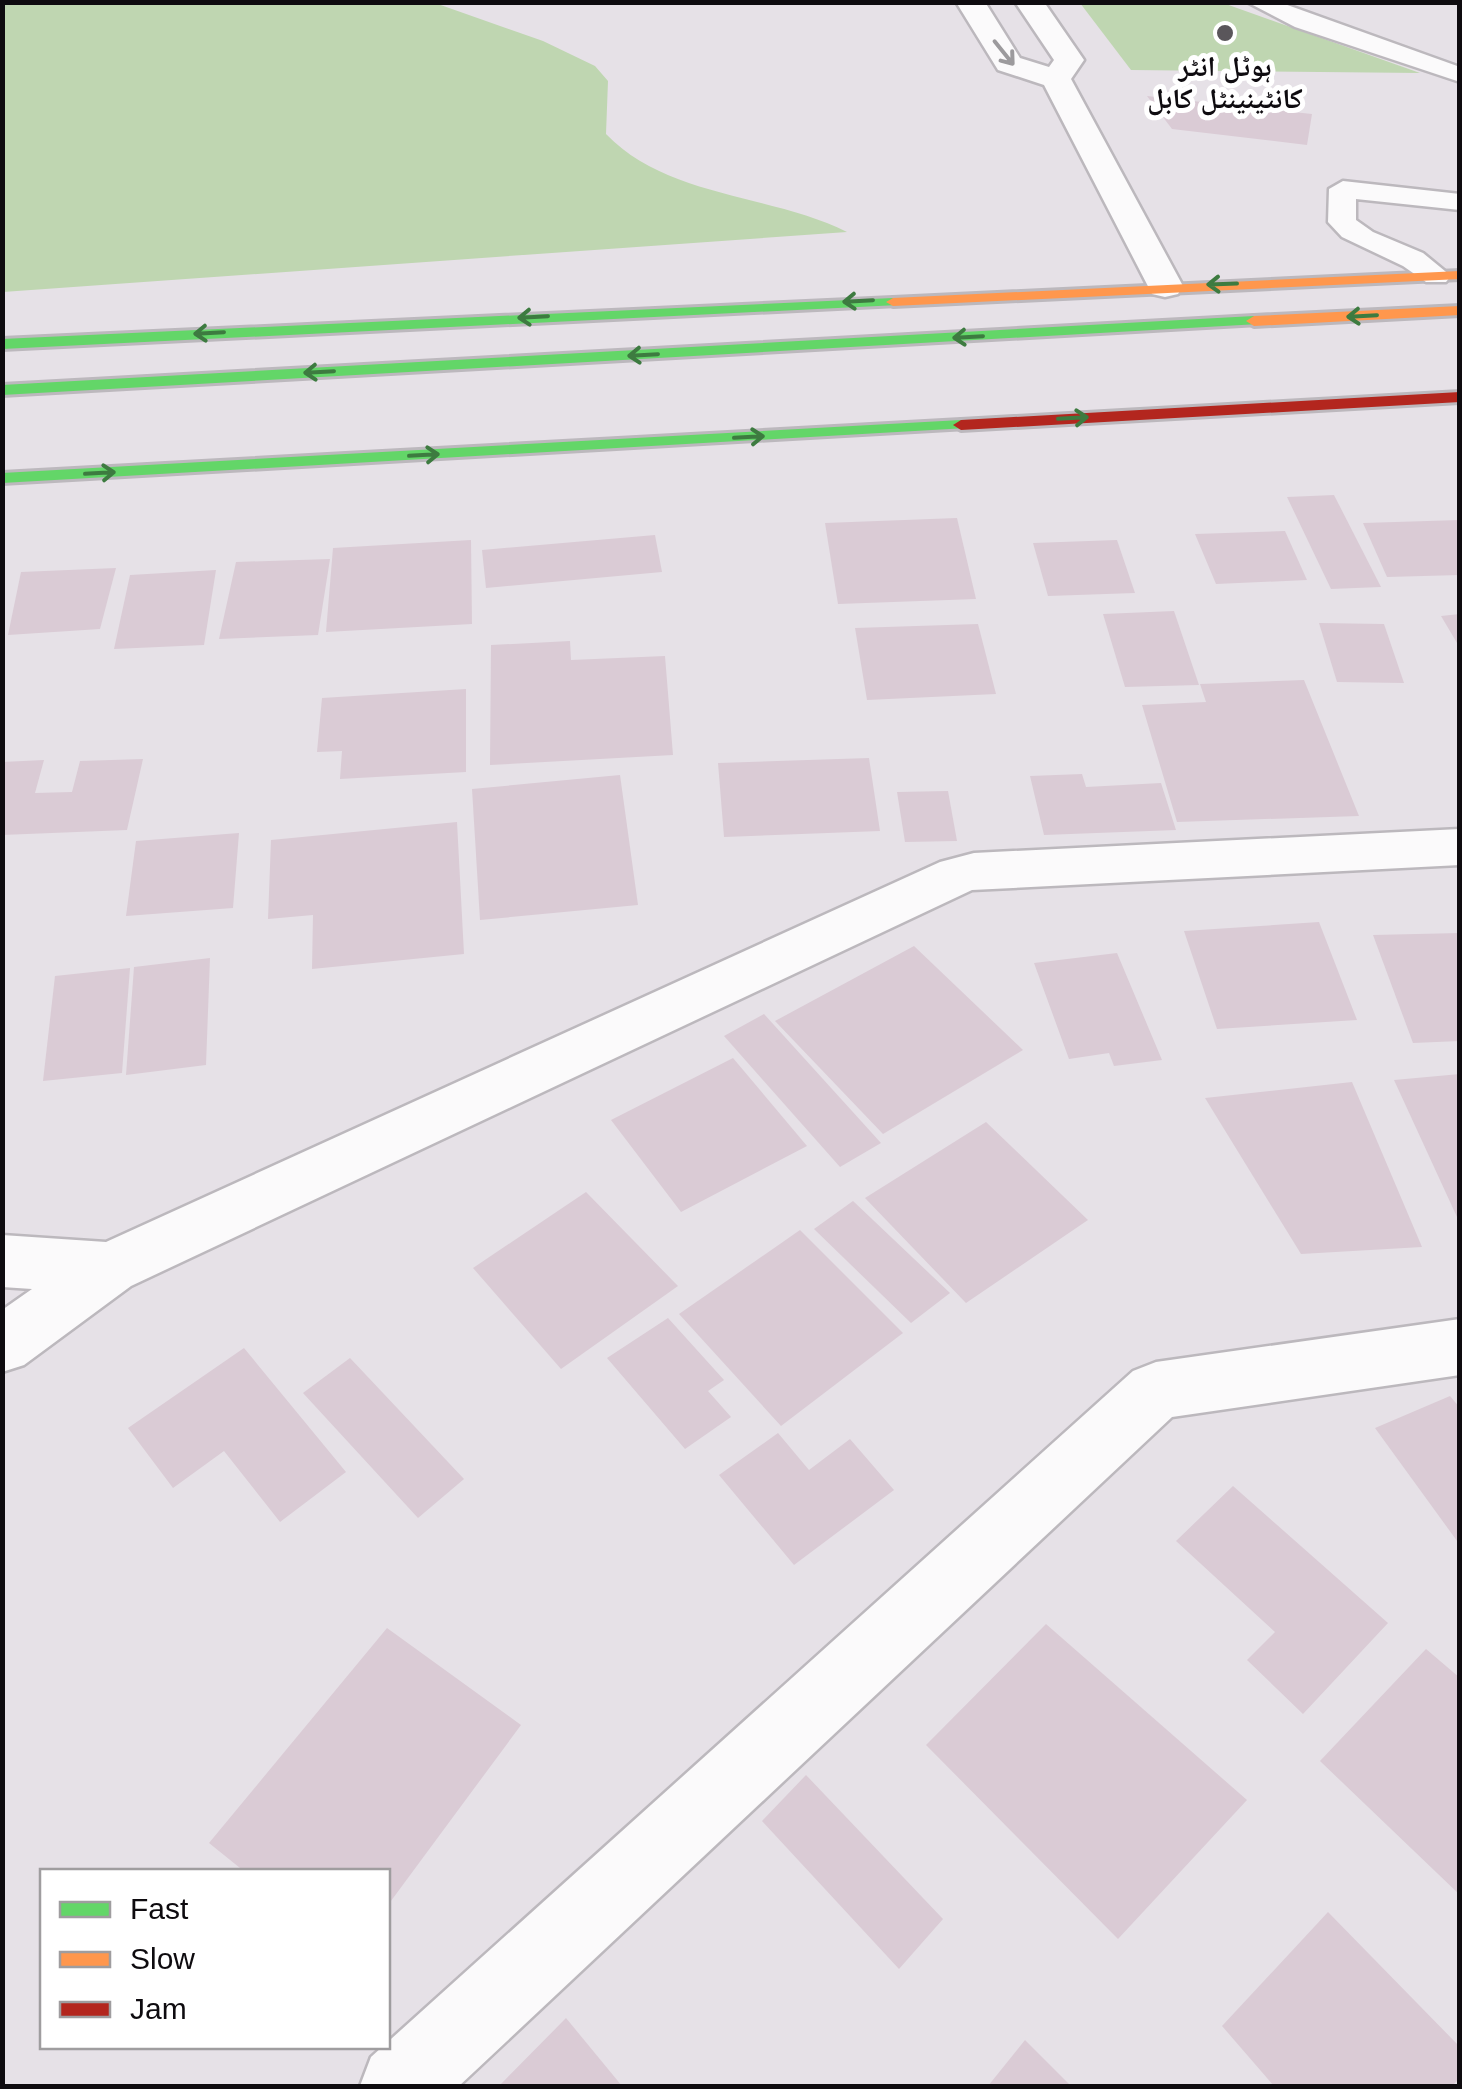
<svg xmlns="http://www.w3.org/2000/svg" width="1462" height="2089" viewBox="0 0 1462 2089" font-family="Helvetica,'Noto Naskh Arabic',sans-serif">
  <rect width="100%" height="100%" fill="#e6e1e7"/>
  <g fill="#bfd6b1">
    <path d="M 3,2 L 435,3 L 543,41 L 595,66 L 608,81 L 606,134 C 667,198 772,194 847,232 L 3,292 Z"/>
    <polygon points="1080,3 1223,3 1420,73 1131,70"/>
  </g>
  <g fill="#dacbd5">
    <polygon points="1147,96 1312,114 1307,145 1172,129"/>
    <polygon points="1334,495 1381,587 1331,589 1287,497"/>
    <polygon points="957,518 976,599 838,604 825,523"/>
    <polygon points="1460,520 1460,575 1387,577 1363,523"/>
    <polygon points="1285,531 1307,580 1216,584 1195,534"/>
    <polygon points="655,535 662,572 486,588 482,550"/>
    <polygon points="471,540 472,624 326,632 333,548"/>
    <polygon points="1117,540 1135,593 1048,596 1033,543"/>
    <polygon points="330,559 318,635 219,639 236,562"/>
    <polygon points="116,568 100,629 8,635 21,572"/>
    <polygon points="216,570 204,645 114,649 130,575"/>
    <polygon points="1174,611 1199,685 1125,687 1103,614"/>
    <polygon points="1460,614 1460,648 1441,616"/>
    <polygon points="1319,623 1384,624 1404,683 1337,682"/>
    <polygon points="978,624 996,694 867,700 855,628"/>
    <polygon points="570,641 571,660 665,656 673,755 490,765 491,645"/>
    <polygon points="1304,680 1359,816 1177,822 1142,705 1206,702 1200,684"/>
    <polygon points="466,689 466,772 340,779 342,751 317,752 322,698"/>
    <polygon points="869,758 880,831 724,837 718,763"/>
    <polygon points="143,759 127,830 2,835 2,762 44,760 35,793 72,792 80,761"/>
    <polygon points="1082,774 1086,787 1161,783 1176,830 1044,835 1030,776"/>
    <polygon points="620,775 638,905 480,920 472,789"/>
    <polygon points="948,791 957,841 905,842 897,792"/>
    <polygon points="457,822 464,954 312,969 313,915 268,919 271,840"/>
    <polygon points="239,833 233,908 126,916 136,841"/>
    <polygon points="1319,922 1357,1020 1217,1029 1184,931"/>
    <polygon points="1460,933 1460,1041 1413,1043 1373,935"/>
    <polygon points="914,946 1023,1050 883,1134 775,1021"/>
    <polygon points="1117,953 1162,1060 1114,1066 1109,1053 1069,1059 1034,963"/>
    <polygon points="210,958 206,1065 126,1075 134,967"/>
    <polygon points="130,968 122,1073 43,1081 55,976"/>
    <polygon points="764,1014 881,1143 840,1167 724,1036"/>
    <polygon points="733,1058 807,1146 681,1212 611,1120"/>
    <polygon points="1460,1074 1460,1217 1457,1217 1394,1080"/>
    <polygon points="1352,1082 1422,1247 1301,1254 1205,1098"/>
    <polygon points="986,1122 1088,1220 966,1303 865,1198"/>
    <polygon points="586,1192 678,1286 561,1369 473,1268"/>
    <polygon points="853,1201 950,1293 911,1323 814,1229"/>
    <polygon points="800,1230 903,1333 781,1426 679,1314"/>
    <polygon points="668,1318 724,1380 708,1391 731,1417 685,1449 607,1358"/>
    <polygon points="244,1348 346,1472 280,1522 224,1451 173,1488 128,1428"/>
    <polygon points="350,1358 464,1479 418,1518 303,1393"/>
    <polygon points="1450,1396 1460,1408 1460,1545 1375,1428"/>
    <polygon points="778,1433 809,1470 850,1439 894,1490 794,1565 719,1475"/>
    <polygon points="1233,1486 1388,1623 1303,1714 1247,1660 1275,1632 1176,1541"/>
    <polygon points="1046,1624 1247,1800 1118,1939 926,1745"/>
    <polygon points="387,1628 521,1725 388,1905 388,1872 245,1872 209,1843"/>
    <polygon points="1426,1649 1460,1678 1460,1895 1320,1761"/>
    <polygon points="806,1775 943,1919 899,1969 762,1821"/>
    <polygon points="1328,1912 1460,2047 1460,2078 1452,2086 1274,2086 1222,2026"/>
    <polygon points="566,2018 622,2086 499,2086"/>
    <polygon points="1025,2040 1071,2086 988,2086"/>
  </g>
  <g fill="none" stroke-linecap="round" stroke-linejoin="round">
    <defs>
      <g id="lane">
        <polygon points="1247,2 1279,2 1460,67 1460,82 1295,27"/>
        <polygon points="1343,181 1460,194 1460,210 1356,199 1356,220 1373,232 1423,253 1451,276 1446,282 1426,282 1403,266 1342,237 1328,222 1329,189"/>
      </g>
      <g id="street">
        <polygon points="956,2 985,2 1020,58 1049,67 1054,60 1015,2 1044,2 1084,60 1071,79 1183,286 1178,294 1165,297 1152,294 1044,85 998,70"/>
        <polygon points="1460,829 1460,865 972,890 131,1286 24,1365 2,1372 2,1310 32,1289 2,1287 2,1235 106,1242 940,862 974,853"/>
        <polygon points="1460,1319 1460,1375 1172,1417 459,2086 360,2086 371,2057 1133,1371 1156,1362"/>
      </g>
      <g id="fast">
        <polygon points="893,298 900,302 898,305 2,349 2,339"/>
        <polygon points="1254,316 1262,321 1259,324 2,395 2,385"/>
        <polygon points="961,420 967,422 967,428 2,483 2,473"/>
      </g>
      <g id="slow">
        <polygon points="1460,271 1460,279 893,306 886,302 893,298"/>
        <polygon points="1460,306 1460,315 1254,326 1246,321 1254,316"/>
      </g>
      <polygon id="jam" points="1460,392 1460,402 961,430 953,425 961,420"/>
    </defs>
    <use href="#lane" stroke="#bcb8bd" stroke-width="5"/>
    <use href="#street" stroke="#bcb8bd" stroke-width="5"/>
    <use href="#fast" stroke="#bcb8bd" stroke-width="6"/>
    <use href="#slow" stroke="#bcb8bd" stroke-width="6"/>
    <use href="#jam" stroke="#bcb8bd" stroke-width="6"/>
    <use href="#lane" fill="#fbfafb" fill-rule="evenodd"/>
    <use href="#street" fill="#fbfafb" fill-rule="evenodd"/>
    <use href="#fast" fill="#63d668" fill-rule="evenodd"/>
    <use href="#slow" fill="#ff974d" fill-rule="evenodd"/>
    <use href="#jam" fill="#b3261e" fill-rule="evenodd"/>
  </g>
  <defs><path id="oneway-shaft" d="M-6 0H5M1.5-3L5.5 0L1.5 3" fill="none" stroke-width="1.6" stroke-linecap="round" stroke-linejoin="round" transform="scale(2.5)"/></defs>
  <use stroke="#9c9a9d" href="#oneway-shaft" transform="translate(1004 53) rotate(51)"/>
  <g stroke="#3d7b40">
    <use href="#oneway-shaft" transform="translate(1222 284) rotate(178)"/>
    <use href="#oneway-shaft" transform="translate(858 301) rotate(177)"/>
    <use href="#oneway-shaft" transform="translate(1362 316) rotate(177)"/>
    <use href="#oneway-shaft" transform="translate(533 317) rotate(177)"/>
    <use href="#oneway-shaft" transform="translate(209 333) rotate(177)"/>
    <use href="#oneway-shaft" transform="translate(968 337) rotate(177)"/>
    <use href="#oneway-shaft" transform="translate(643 355) rotate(177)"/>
    <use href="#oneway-shaft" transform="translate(319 372) rotate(177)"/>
    <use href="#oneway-shaft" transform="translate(1073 418) rotate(-3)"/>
    <use href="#oneway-shaft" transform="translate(749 437) rotate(-3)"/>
    <use href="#oneway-shaft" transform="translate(424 455) rotate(-3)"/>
    <use href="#oneway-shaft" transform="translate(100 473) rotate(-3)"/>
  </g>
  <circle fill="#5a565b" stroke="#fff" stroke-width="4" cx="1225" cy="33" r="10"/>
  <g text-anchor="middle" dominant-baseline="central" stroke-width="10" stroke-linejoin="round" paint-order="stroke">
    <g font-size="28" font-weight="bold" fill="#0e0b0f" stroke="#fff">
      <text x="1225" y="66">ہوٹل انٹر<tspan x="1225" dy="32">کانٹینینٹل کابل</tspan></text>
    </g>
  </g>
  <rect width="1462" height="2089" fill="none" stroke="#0e0b0f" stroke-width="10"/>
  <rect x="40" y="1869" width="350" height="180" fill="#ffffff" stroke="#9f9d9f" stroke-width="2.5"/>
  <rect x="60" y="1902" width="50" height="15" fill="#63d668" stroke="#9f9d9f" stroke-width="2.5"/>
  <text x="130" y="1919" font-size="30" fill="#0e0b0f">Fast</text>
  <rect x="60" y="1952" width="50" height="15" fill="#ff974d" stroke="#9f9d9f" stroke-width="2.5"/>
  <text x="130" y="1969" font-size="30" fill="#0e0b0f">Slow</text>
  <rect x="60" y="2002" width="50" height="15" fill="#b3261e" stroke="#9f9d9f" stroke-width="2.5"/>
  <text x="130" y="2019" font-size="30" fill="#0e0b0f">Jam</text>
</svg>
